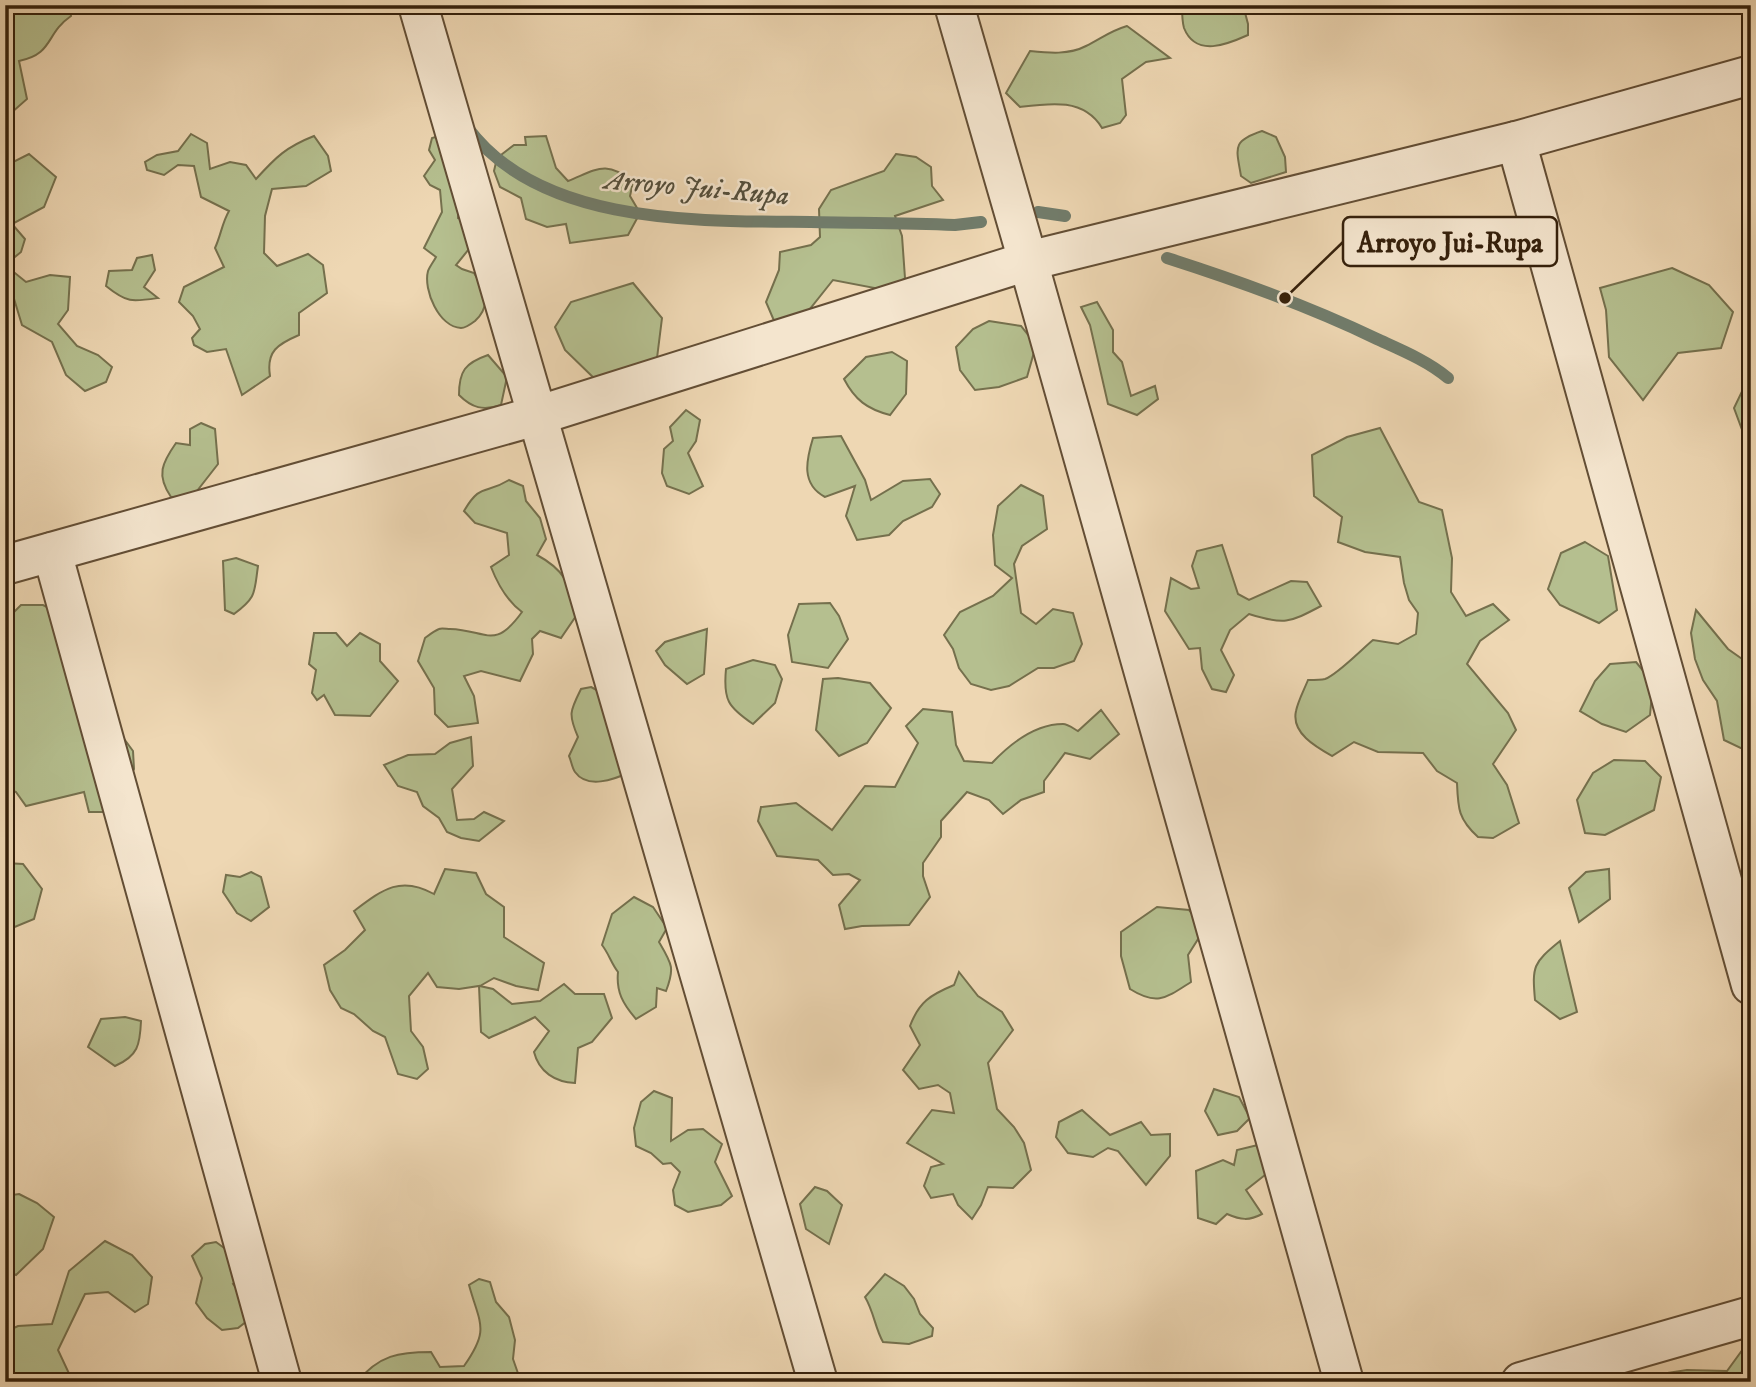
<svg xmlns="http://www.w3.org/2000/svg" width="1756" height="1387" viewBox="0 0 1756 1387" font-family="'IM FELL DW Pica',serif">
  <rect width="100%" height="100%" fill="#eed7b3"/>
  <filter id="stains"><feTurbulence type="fractalNoise" baseFrequency=".00286" numOctaves="4"/><feColorMatrix values="0 0 0 0 .2 0 0 0 0 .09 0 0 0 0 .02 0 0 0 .5 -.17"/></filter>
  <radialGradient id="worn" r=".72"><stop offset=".6" stop-color="#630" stop-opacity="0"/><stop offset="1" stop-color="#630" stop-opacity=".3"/></radialGradient>
  <g fill="#b5bf8f" stroke="#75704d" stroke-width="2">
    <path d="M 5,5 L 70,5 L 71,16 C 45,34 54,54 19,61 L 27,99 L 10,114 L 5,113 Z"/>
    <path d="M 1182,5 L 1243,5 L 1248,24 L 1248,35 C 1228,44 1196,58 1184,28 C 1182,21 1182,12 1182,5 Z"/>
    <path d="M 1127,26 L 1170,58 L 1146,62 L 1122,79 L 1126,115 L 1120,123 L 1102,128 C 1084,98 1050,103 1020,107 L 1006,93 L 1030,51 C 1049,53 1069,55 1086,46 C 1102,38 1110,31 1127,26 Z"/>
    <path d="M 1262,131 L 1276,137 L 1285,157 L 1286,172 L 1251,183 L 1241,176 C 1236,147 1232,141 1262,131 Z"/>
    <path d="M 191,134 L 207,143 L 210,169 L 230,162 L 246,165 L 256,179 C 276,157 286,147 314,136 L 328,156 L 331,171 L 306,186 L 272,189 L 265,216 L 264,253 L 277,266 L 308,254 L 323,265 L 327,293 L 299,313 L 299,335 C 278,344 266,351 270,376 L 242,395 L 226,349 L 207,352 L 194,345 L 192,338 L 200,329 L 193,316 L 179,302 L 184,287 L 224,267 L 215,248 C 221,235 222,223 229,211 L 201,197 L 194,166 L 178,165 L 164,175 L 147,170 L 145,162 L 157,155 L 178,151 Z"/>
    <path d="M 446,134 L 459,202 L 458,218 L 467,221 L 469,249 L 456,265 L 462,269 L 474,273 C 485,290 492,305 475,321 C 471,324 466,328 461,328 C 439,327 423,290 428,271 C 430,266 434,261 436,257 L 424,248 L 442,212 L 440,190 L 430,185 L 424,176 L 435,160 L 429,150 L 432,138 Z"/>
    <path d="M 546,136 L 556,168 L 568,181 C 596,170 606,159 633,182 L 630,196 L 640,213 L 628,235 L 570,243 L 566,224 L 547,227 L 526,219 L 521,198 L 500,187 L 494,171 L 497,158 L 514,145 L 526,145 L 525,137 Z"/>
    <polygon points="29,154 56,177 44,207 12,224 25,239 21,252 5,265 5,166"/>
    <polygon points="896,154 916,157 931,167 932,186 943,200 895,216 902,236 905,278 890,291 833,280 805,315 775,323 766,302 779,270 780,252 811,245 820,237 819,209 831,190 884,171"/>
    <path d="M 152,255 L 155,270 L 144,287 L 158,298 C 132,302 127,303 106,286 L 109,271 L 132,270 L 137,258 Z"/>
    <polygon points="5,265 26,282 50,275 70,277 68,310 58,324 77,346 98,355 112,367 106,382 85,391 66,375 52,342 22,325 11,289 5,289"/>
    <polygon points="1672,268 1709,285 1733,312 1721,348 1678,353 1643,400 1609,357 1606,310 1600,288"/>
    <polygon points="633,283 662,318 657,358 597,381 565,350 555,327 571,302"/>
    <polygon points="1097,302 1113,330 1113,352 1122,362 1131,396 1155,386 1158,399 1137,415 1108,404 1090,325 1081,307"/>
    <polygon points="989,321 1021,326 1036,345 1027,377 999,387 975,390 960,370 956,347 973,329"/>
    <polygon points="1751,325 1751,454 1734,408 1748,379 1745,329"/>
    <path d="M 892,352 L 907,361 L 906,394 L 890,415 C 867,409 855,400 844,379 L 866,357 Z"/>
    <path d="M 488,355 L 507,377 L 501,405 C 483,411 472,408 459,395 C 459,371 465,363 488,355 Z"/>
    <polygon points="686,410 700,420 696,441 688,453 703,486 689,494 667,486 662,473 664,449 673,441 670,427"/>
    <path d="M 201,423 L 215,429 L 218,464 L 193,496 L 171,497 C 156,475 162,463 176,443 L 190,445 L 190,429 Z"/>
    <path d="M 1380,428 L 1419,502 L 1442,510 L 1452,558 L 1451,592 L 1466,616 L 1493,604 L 1509,620 L 1480,641 L 1467,664 L 1508,713 L 1516,730 L 1493,764 L 1507,785 L 1519,823 L 1493,838 L 1478,837 C 1458,819 1458,808 1457,783 L 1437,771 L 1423,753 L 1378,752 L 1354,742 L 1332,756 C 1316,747 1291,733 1296,711 C 1298,701 1304,690 1308,680 C 1314,680 1321,680 1325,679 C 1337,675 1361,650 1373,640 L 1398,644 L 1416,634 L 1418,613 L 1409,600 L 1404,583 L 1400,557 L 1365,552 L 1338,542 L 1342,517 L 1314,496 L 1312,455 L 1347,437 Z"/>
    <path d="M 841,436 L 865,480 L 871,500 L 903,481 L 930,479 L 940,494 L 932,507 L 903,521 L 889,535 L 857,540 L 846,516 L 855,486 L 825,497 C 801,484 806,461 813,438 Z"/>
    <path d="M 509,480 L 523,486 L 526,501 L 540,518 L 546,539 L 537,555 C 565,570 569,584 578,613 L 561,638 L 540,631 L 532,639 L 533,654 L 520,681 L 481,671 L 464,676 L 474,696 L 478,723 L 448,727 L 435,714 L 434,688 L 418,661 L 425,638 C 429,635 434,631 439,629 C 441,628 447,629 450,629 C 487,630 494,651 522,612 C 507,601 498,585 491,567 L 509,555 L 507,533 L 475,523 L 464,511 C 481,482 485,495 509,480 Z"/>
    <polygon points="1021,485 1043,496 1047,529 1022,546 1014,564 1021,613 1036,624 1053,609 1073,613 1082,644 1074,661 1054,668 1038,668 1009,686 991,690 971,684 959,668 953,649 944,635 960,612 993,596 1012,578 995,565 993,535 998,506"/>
    <polygon points="1585,542 1608,556 1617,610 1599,623 1560,605 1548,589 1561,553"/>
    <path d="M 1222,545 L 1238,594 L 1249,600 L 1291,581 L 1307,582 L 1321,606 C 1289,623 1284,625 1249,614 L 1230,630 L 1221,650 L 1234,675 L 1226,692 L 1212,689 L 1202,669 L 1200,648 L 1189,649 L 1165,611 L 1171,578 L 1191,589 L 1199,588 L 1192,566 L 1197,551 Z"/>
    <path d="M 236,558 L 258,566 C 254,593 257,597 234,614 L 225,610 L 223,561 Z"/>
    <polygon points="830,603 839,616 848,639 828,668 792,662 788,635 799,604"/>
    <polygon points="21,605 43,605 55,611 111,721 133,751 134,769 110,812 89,812 84,792 26,806 16,792 5,787 5,614 10,616"/>
    <polygon points="1696,610 1728,649 1745,661 1751,644 1751,753 1724,740 1717,701 1703,680 1695,659 1691,633"/>
    <polygon points="707,629 704,674 687,684 665,665 656,651 665,642"/>
    <polygon points="314,633 336,633 347,646 360,633 380,644 380,661 398,681 370,716 335,715 324,695 317,700 312,693 316,670 309,664"/>
    <path d="M 753,660 L 775,665 L 782,679 L 775,703 L 753,724 C 728,707 723,700 726,669 Z"/>
    <polygon points="1636,662 1653,683 1650,715 1626,732 1602,724 1580,711 1595,681 1610,664"/>
    <polygon points="838,678 870,683 891,708 867,743 839,756 816,730 823,679"/>
    <path d="M 591,687 L 606,695 L 629,772 C 614,780 587,789 575,772 C 572,768 571,760 569,756 L 578,737 C 568,714 570,711 581,689 Z"/>
    <path d="M 923,709 L 952,712 L 956,745 L 964,761 L 992,763 C 1010,744 1036,724 1063,724 C 1068,724 1074,729 1078,731 L 1101,710 L 1119,734 L 1090,759 L 1065,753 L 1044,781 L 1044,792 L 1021,800 L 1003,814 L 989,800 L 967,792 L 941,821 L 941,837 L 923,863 L 923,876 L 930,897 L 909,925 L 862,926 L 845,929 L 839,905 L 860,880 L 849,874 L 833,875 L 818,860 L 777,856 L 758,821 L 761,807 L 796,803 L 832,830 L 865,786 L 895,787 L 918,743 L 906,726 Z"/>
    <polygon points="471,737 473,766 452,789 457,820 474,819 484,812 504,821 479,841 461,838 447,832 439,818 423,806 417,792 398,786 384,765 408,755 435,754 450,743"/>
    <polygon points="1614,760 1645,761 1661,777 1654,810 1605,835 1585,833 1577,800 1593,773"/>
    <polygon points="5,863 23,864 42,889 34,919 5,931"/>
    <path d="M 445,869 L 476,873 L 486,894 L 504,907 L 504,937 L 544,963 L 538,990 L 516,986 L 494,978 L 480,986 L 493,989 L 512,1004 L 540,1001 L 564,984 L 575,994 L 604,994 L 612,1018 L 592,1042 L 578,1048 L 575,1083 C 555,1082 539,1072 534,1052 L 549,1031 L 535,1017 C 520,1025 504,1031 489,1038 L 481,1032 L 479,986 L 459,989 L 437,987 L 428,973 L 409,996 L 411,1031 L 423,1047 L 428,1069 L 417,1079 L 398,1074 L 385,1037 L 373,1031 L 354,1014 L 341,1008 L 330,990 L 324,965 L 345,950 L 365,930 L 354,911 C 382,890 400,875 434,894 Z"/>
    <polygon points="1609,869 1610,899 1579,922 1569,888 1586,872"/>
    <polygon points="251,872 261,877 269,907 251,921 237,913 223,892 226,875 240,877"/>
    <path d="M 634,897 L 653,907 L 667,928 L 659,942 C 672,964 675,968 666,991 L 657,988 L 656,1007 L 636,1019 C 623,1004 616,992 618,972 C 611,963 609,954 602,945 L 612,914 Z"/>
    <path d="M 1157,907 L 1189,910 L 1205,928 L 1188,955 L 1191,982 C 1166,998 1157,1006 1130,989 L 1121,956 L 1121,932 Z"/>
    <path d="M 1560,941 L 1577,1012 L 1560,1019 L 1535,1000 C 1532,966 1533,963 1560,941 Z"/>
    <path d="M 959,972 L 978,996 L 1002,1012 L 1013,1030 L 988,1063 L 997,1109 L 1014,1127 L 1024,1143 L 1031,1170 L 1013,1188 L 988,1187 L 981,1205 L 972,1219 L 958,1205 L 953,1194 L 931,1198 L 924,1186 L 931,1167 L 943,1164 L 907,1143 L 932,1110 L 954,1113 L 950,1093 L 938,1085 L 919,1089 L 903,1070 L 920,1045 L 910,1026 C 919,1002 930,995 954,985 Z"/>
    <path d="M 125,1017 L 141,1021 C 140,1045 138,1056 115,1066 L 88,1047 L 101,1019 Z"/>
    <polygon points="1214,1089 1239,1097 1250,1118 1237,1131 1218,1135 1205,1111"/>
    <polygon points="654,1091 672,1098 671,1141 688,1130 703,1129 722,1144 715,1162 732,1196 721,1205 688,1212 675,1205 673,1190 680,1172 671,1163 663,1164 651,1153 636,1146 634,1128 641,1102"/>
    <polygon points="1082,1110 1110,1135 1141,1122 1151,1135 1170,1134 1170,1156 1146,1185 1118,1151 1108,1148 1093,1157 1068,1153 1056,1137 1059,1122"/>
    <path d="M 1258,1145 L 1267,1166 L 1265,1175 L 1246,1190 L 1262,1214 C 1249,1221 1241,1220 1227,1214 L 1216,1224 L 1198,1218 L 1196,1171 L 1223,1160 L 1234,1165 L 1237,1150 Z"/>
    <polygon points="815,1187 827,1191 842,1205 829,1244 806,1229 800,1204"/>
    <polygon points="19,1194 37,1203 54,1217 43,1249 16,1275 5,1270 5,1196"/>
    <polygon points="105,1241 132,1255 152,1277 148,1304 135,1312 108,1292 85,1294 58,1350 73,1382 5,1382 5,1332 18,1326 52,1324 69,1271"/>
    <polygon points="216,1242 235,1256 241,1277 233,1284 248,1303 247,1321 238,1328 222,1330 207,1318 196,1303 202,1278 192,1256 205,1244"/>
    <path d="M 885,1274 L 904,1286 L 914,1299 L 920,1314 L 933,1328 L 932,1336 L 909,1344 L 883,1342 C 875,1328 874,1312 865,1297 Z"/>
    <path d="M 479,1279 L 490,1282 L 496,1302 L 509,1317 L 515,1340 L 513,1359 L 521,1382 L 357,1382 C 379,1355 399,1352 431,1352 L 440,1367 L 464,1366 C 490,1329 480,1325 469,1285 Z"/>
    <polygon points="1751,1338 1751,1382 1630,1382 1635,1378 1687,1370 1727,1371"/>
  </g>
  <g fill="none" stroke-linecap="round" stroke-linejoin="round">
    <g stroke="#717c6b" stroke-width="12">
      <path d="M 468,128 C 541,226 701,221 811,222 C 859,223 907,223 955,225 L 981,222"/>
      <polyline points="1038,212 1065,216"/>
      <path d="M 1167,258 C 1239,281 1309,306 1377,339 C 1401,350 1428,361 1448,378"/>
    </g>
    <defs>
      <g id="minor">
        <polyline points="418,5 818,1382"/>
        <polyline points="954,5 1028,261 1344,1382"/>
        <polyline points="1516,141 1751,985"/>
        <polyline points="52,552 282,1382"/>
        <polyline points="5,565 536,416 1028,261 1516,141 1751,75"/>
        <polyline points="1521,1382 1751,1316"/>
      </g>
    </defs>
    <use href="#minor" stroke="#634e35" stroke-width="42"/>
    <use href="#minor" stroke="#f4e5ce" stroke-width="38"/>
  </g>
  <g text-anchor="middle" dominant-baseline="central" stroke-width="5" stroke-linejoin="round" paint-order="stroke">
    <g font-size="28" font-style="italic" fill="#534e3b" stroke="#f4e5ce">
      <text transform="translate(697 188) rotate(5)">Arroyo Jui-Rupa</text>
    </g>
  </g>
  <path fill="none" stroke="#35200b" stroke-width="2.5" d="M1285 298L1343 242"/>
  <circle fill="#35200b" stroke="#f4e5ce" stroke-width="2.5" cx="1285" cy="298" r="7"/>
  <rect fill="#f4e5ce" stroke="#35200b" stroke-width="2.5" x="1343" y="217" width="214" height="49" rx="7"/>
  <g font-size="28" text-anchor="middle" font-weight="bold" fill="#35200b">
    <text x="1450" y="252">Arroyo Jui-Rupa</text>
  </g>
  <rect width="1756" height="1387" fill="none" stroke="#eed7b3" stroke-width="28"/>
  <rect x="7" y="7" width="1742" height="1373" fill="none" stroke="#35200b" stroke-width="3.5"/>
  <rect x="14" y="14" width="1728" height="1359" fill="none" stroke="#35200b" stroke-width="2"/>
  <rect width="100%" height="100%" filter="url(#stains)"/>
  <rect width="100%" height="100%" fill="url(#worn)"/>
</svg>
